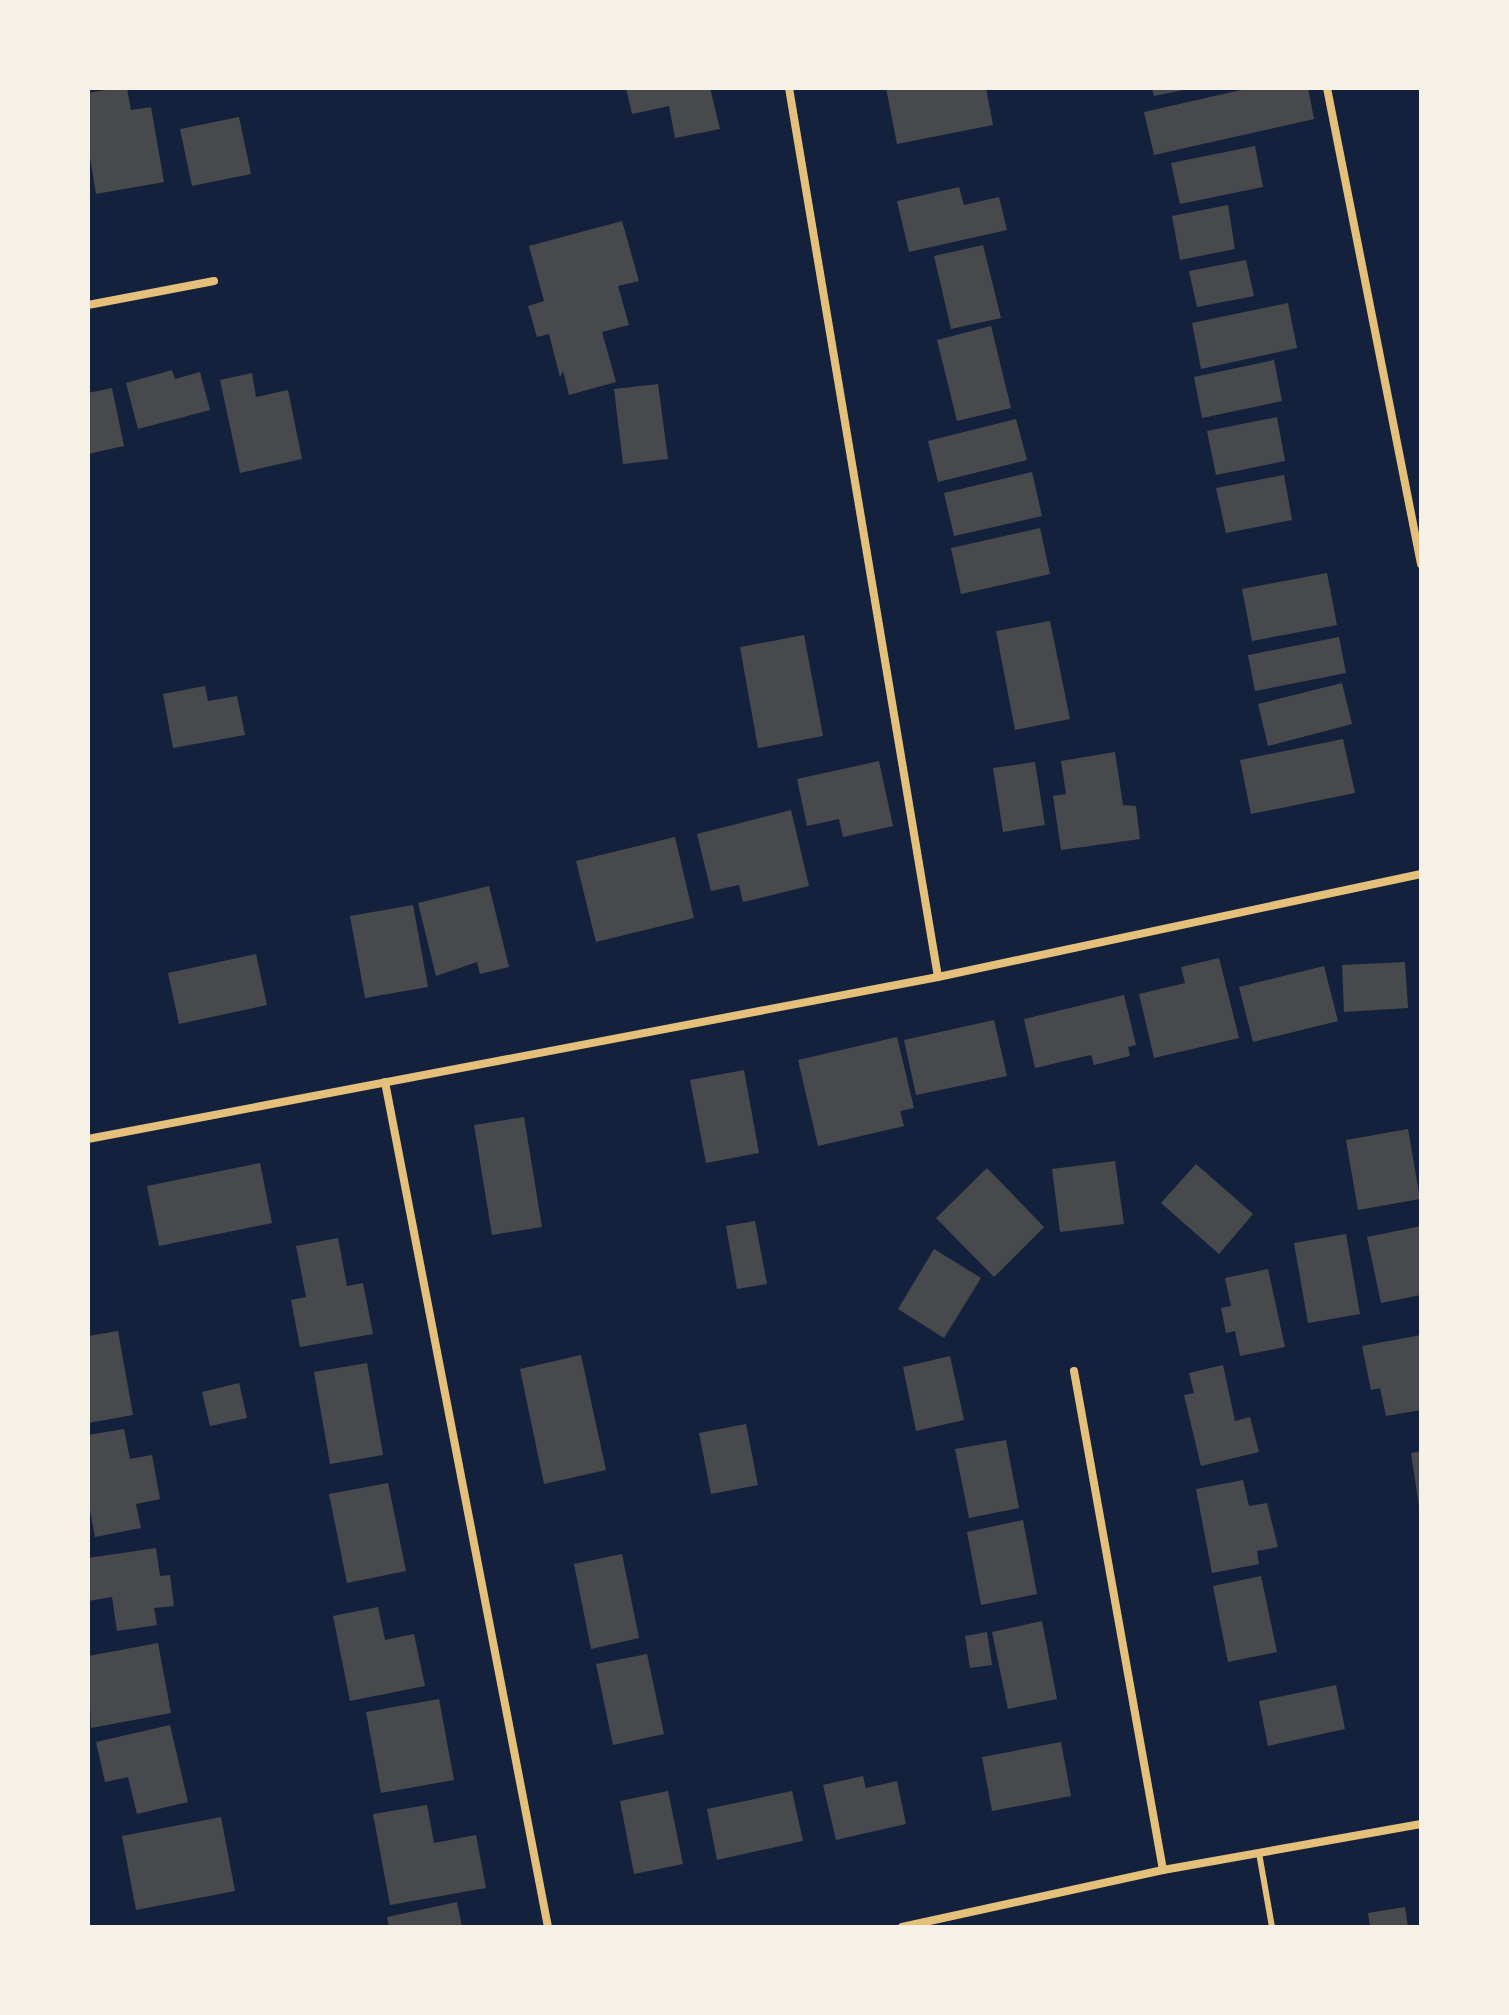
<svg xmlns="http://www.w3.org/2000/svg" width="1509" height="2015" font-family="'Roboto Condensed',sans-serif">
<rect width="100%" height="100%" fill="#14213d"/>
<!-- building -->
<g fill="#48494c">
<path d="M 117,88 L 127,88 L 131,110 L 151,107 L 164,182 L 96,194 L 88,145 L 88,93 Z"/>
<path d="M 626,88 L 710,88 L 720,129 L 675,138 L 669,106 L 632,114 Z"/>
<path d="M 886,88 L 986,88 L 993,125 L 897,144 Z"/>
<path d="M 1152,88 L 1188,88 L 1188,89 L 1154,96 Z"/>
<path d="M 1250,88 L 1308,88 L 1314,119 L 1154,155 L 1144,112 Z"/>
<path d="M 239,117 L 251,174 L 192,186 L 180,129 Z"/>
<path d="M 1255,146 L 1263,187 L 1180,204 L 1171,163 Z"/>
<path d="M 959,187 L 964,205 L 999,197 L 1007,230 L 909,252 L 897,201 Z"/>
<path d="M 1228,205 L 1235,249 L 1180,260 L 1172,216 Z"/>
<path d="M 622,221 L 639,281 L 618,286 L 629,325 L 602,332 L 616,382 L 569,395 L 563,371 L 560,377 L 549,334 L 537,337 L 528,306 L 544,301 L 529,246 Z"/>
<path d="M 983,245 L 1001,318 L 951,329 L 934,256 Z"/>
<path d="M 1246,260 L 1254,296 L 1197,307 L 1189,271 Z"/>
<path d="M 1288,303 L 1297,348 L 1201,369 L 1192,323 Z"/>
<path d="M 991,326 L 1011,408 L 957,421 L 937,340 Z"/>
<path d="M 1274,360 L 1282,401 L 1202,418 L 1194,377 Z"/>
<path d="M 172,370 L 175,379 L 200,372 L 210,410 L 138,429 L 126,383 Z"/>
<path d="M 252,373 L 256,397 L 288,390 L 302,459 L 240,473 L 220,380 Z"/>
<path d="M 658,384 L 668,459 L 623,464 L 614,389 Z"/>
<path d="M 112,388 L 124,446 L 88,454 L 88,393 Z"/>
<path d="M 1277,417 L 1285,461 L 1216,475 L 1207,431 Z"/>
<path d="M 1016,419 L 1027,460 L 938,482 L 928,441 Z"/>
<path d="M 1032,472 L 1042,516 L 954,536 L 944,493 Z"/>
<path d="M 1284,475 L 1292,520 L 1226,533 L 1216,488 Z"/>
<path d="M 1040,528 L 1050,574 L 961,594 L 951,548 Z"/>
<path d="M 1327,573 L 1337,625 L 1252,641 L 1242,589 Z"/>
<path d="M 1050,621 L 1070,719 L 1015,730 L 996,631 Z"/>
<path d="M 804,635 L 823,736 L 758,748 L 740,647 Z"/>
<path d="M 1339,637 L 1346,673 L 1255,691 L 1248,655 Z"/>
<path d="M 1342,683 L 1352,724 L 1268,746 L 1258,704 Z"/>
<path d="M 205,686 L 208,701 L 237,696 L 245,735 L 173,748 L 163,694 Z"/>
<path d="M 1343,739 L 1355,793 L 1251,814 L 1240,760 Z"/>
<path d="M 1115,752 L 1123,805 L 1136,806 L 1140,839 L 1061,850 L 1053,796 L 1066,794 L 1061,761 Z"/>
<path d="M 879,761 L 893,826 L 843,837 L 839,819 L 807,826 L 797,779 Z"/>
<path d="M 1035,762 L 1045,825 L 1003,832 L 993,768 Z"/>
<path d="M 791,810 L 809,886 L 743,902 L 739,885 L 711,891 L 697,834 Z"/>
<path d="M 675,837 L 694,918 L 596,942 L 576,861 Z"/>
<path d="M 489,886 L 509,967 L 480,974 L 477,962 L 436,976 L 418,903 Z"/>
<path d="M 413,905 L 428,987 L 365,998 L 350,916 Z"/>
<path d="M 256,954 L 267,1005 L 179,1024 L 168,973 Z"/>
<path d="M 1219,958 L 1239,1038 L 1154,1058 L 1139,994 L 1185,983 L 1181,967 Z"/>
<path d="M 1405,962 L 1408,1008 L 1344,1012 L 1342,965 Z"/>
<path d="M 1324,966 L 1338,1021 L 1253,1042 L 1239,987 Z"/>
<path d="M 1124,995 L 1136,1045 L 1128,1047 L 1130,1056 L 1094,1065 L 1091,1055 L 1035,1068 L 1024,1019 Z"/>
<path d="M 994,1020 L 1007,1076 L 916,1095 L 904,1040 Z"/>
<path d="M 897,1037 L 914,1108 L 900,1111 L 904,1126 L 818,1146 L 798,1060 Z"/>
<path d="M 744,1070 L 759,1153 L 706,1163 L 690,1080 Z"/>
<path d="M 524,1117 L 542,1227 L 492,1235 L 474,1125 Z"/>
<path d="M 1408,1129 L 1420,1199 L 1358,1210 L 1346,1140 Z"/>
<path d="M 1115,1161 L 1124,1224 L 1060,1232 L 1052,1169 Z"/>
<path d="M 260,1163 L 272,1223 L 159,1246 L 147,1186 Z"/>
<path d="M 1196,1164 L 1253,1214 L 1219,1254 L 1161,1203 Z"/>
<path d="M 987,1168 L 1044,1227 L 994,1277 L 936,1218 Z"/>
<path d="M 755,1221 L 767,1284 L 737,1289 L 726,1226 Z"/>
<path d="M 1421,1226 L 1421,1295 L 1381,1303 L 1367,1237 Z"/>
<path d="M 1346,1234 L 1360,1314 L 1308,1323 L 1294,1243 Z"/>
<path d="M 338,1238 L 347,1286 L 363,1283 L 373,1334 L 300,1347 L 291,1300 L 306,1297 L 296,1246 Z"/>
<path d="M 934,1249 L 981,1278 L 944,1338 L 898,1309 Z"/>
<path d="M 1268,1269 L 1285,1347 L 1240,1356 L 1235,1331 L 1226,1333 L 1221,1308 L 1231,1306 L 1225,1278 Z"/>
<path d="M 118,1331 L 133,1415 L 88,1423 L 88,1336 Z"/>
<path d="M 1421,1335 L 1421,1410 L 1386,1416 L 1380,1388 L 1371,1390 L 1362,1346 Z"/>
<path d="M 581,1355 L 606,1470 L 544,1484 L 520,1369 Z"/>
<path d="M 950,1356 L 964,1420 L 916,1431 L 903,1367 Z"/>
<path d="M 367,1363 L 383,1455 L 330,1464 L 314,1372 Z"/>
<path d="M 1223,1365 L 1235,1421 L 1250,1417 L 1259,1452 L 1201,1466 L 1184,1395 L 1194,1393 L 1189,1373 Z"/>
<path d="M 239,1383 L 247,1418 L 210,1426 L 202,1392 Z"/>
<path d="M 746,1424 L 758,1485 L 711,1494 L 699,1433 Z"/>
<path d="M 124,1429 L 130,1459 L 152,1455 L 160,1499 L 136,1504 L 141,1528 L 95,1537 L 88,1499 L 88,1435 Z"/>
<path d="M 1006,1440 L 1019,1508 L 969,1518 L 955,1449 Z"/>
<path d="M 1421,1451 L 1421,1507 L 1419,1507 L 1411,1453 Z"/>
<path d="M 1243,1480 L 1249,1506 L 1267,1503 L 1278,1547 L 1257,1551 L 1259,1564 L 1212,1573 L 1196,1489 Z"/>
<path d="M 388,1483 L 406,1571 L 347,1583 L 329,1494 Z"/>
<path d="M 1023,1520 L 1037,1594 L 981,1605 L 967,1532 Z"/>
<path d="M 156,1548 L 160,1576 L 170,1575 L 174,1606 L 154,1608 L 157,1625 L 117,1631 L 112,1597 L 88,1601 L 88,1558 Z"/>
<path d="M 622,1554 L 639,1638 L 591,1649 L 574,1564 Z"/>
<path d="M 1261,1576 L 1277,1652 L 1228,1662 L 1213,1586 Z"/>
<path d="M 378,1607 L 385,1640 L 414,1634 L 425,1686 L 350,1701 L 333,1616 Z"/>
<path d="M 1042,1621 L 1057,1699 L 1008,1709 L 992,1632 Z"/>
<path d="M 987,1632 L 992,1665 L 970,1668 L 965,1636 Z"/>
<path d="M 158,1643 L 171,1713 L 91,1728 L 88,1656 Z"/>
<path d="M 647,1654 L 664,1734 L 613,1745 L 596,1664 Z"/>
<path d="M 1336,1685 L 1345,1729 L 1268,1746 L 1259,1701 Z"/>
<path d="M 439,1699 L 454,1780 L 381,1793 L 366,1712 Z"/>
<path d="M 170,1725 L 188,1802 L 137,1814 L 128,1777 L 105,1782 L 96,1742 Z"/>
<path d="M 1061,1742 L 1071,1796 L 992,1811 L 982,1757 Z"/>
<path d="M 863,1776 L 866,1788 L 897,1781 L 906,1824 L 836,1840 L 823,1785 Z"/>
<path d="M 668,1791 L 683,1864 L 634,1874 L 620,1801 Z"/>
<path d="M 792,1791 L 803,1841 L 717,1860 L 707,1809 Z"/>
<path d="M 427,1805 L 434,1843 L 476,1835 L 486,1888 L 390,1905 L 373,1814 Z"/>
<path d="M 221,1817 L 235,1891 L 136,1910 L 122,1836 Z"/>
<path d="M 457,1902 L 462,1927 L 389,1927 L 387,1917 Z"/>
<path d="M 1405,1907 L 1408,1927 L 1370,1927 L 1368,1913 Z"/>
</g>
<g fill="none" stroke-linecap="round" stroke-linejoin="round">
<!-- service -->
<path stroke="#e5c07b" stroke-width="6" d="M 1259,1853 L 1272,1927"/>
<!-- minor -->
<g stroke="#e5c07b" stroke-width="8">
<path d="M 789,88 L 938,977"/>
<path d="M 1327,88 L 1421,564"/>
<path d="M 88,305 L 214,281"/>
<path d="M 385,1082 L 548,1927"/>
<path d="M 88,1139 L 938,977 L 1421,874"/>
<path d="M 1074,1371 L 1163,1870"/>
<path d="M 902,1927 L 1163,1870 L 1421,1824"/>
</g>
</g>
<!-- border -->
<rect width="1509" height="2015" fill="none" stroke="#f6f1e7" stroke-width="180"/>
</svg>
